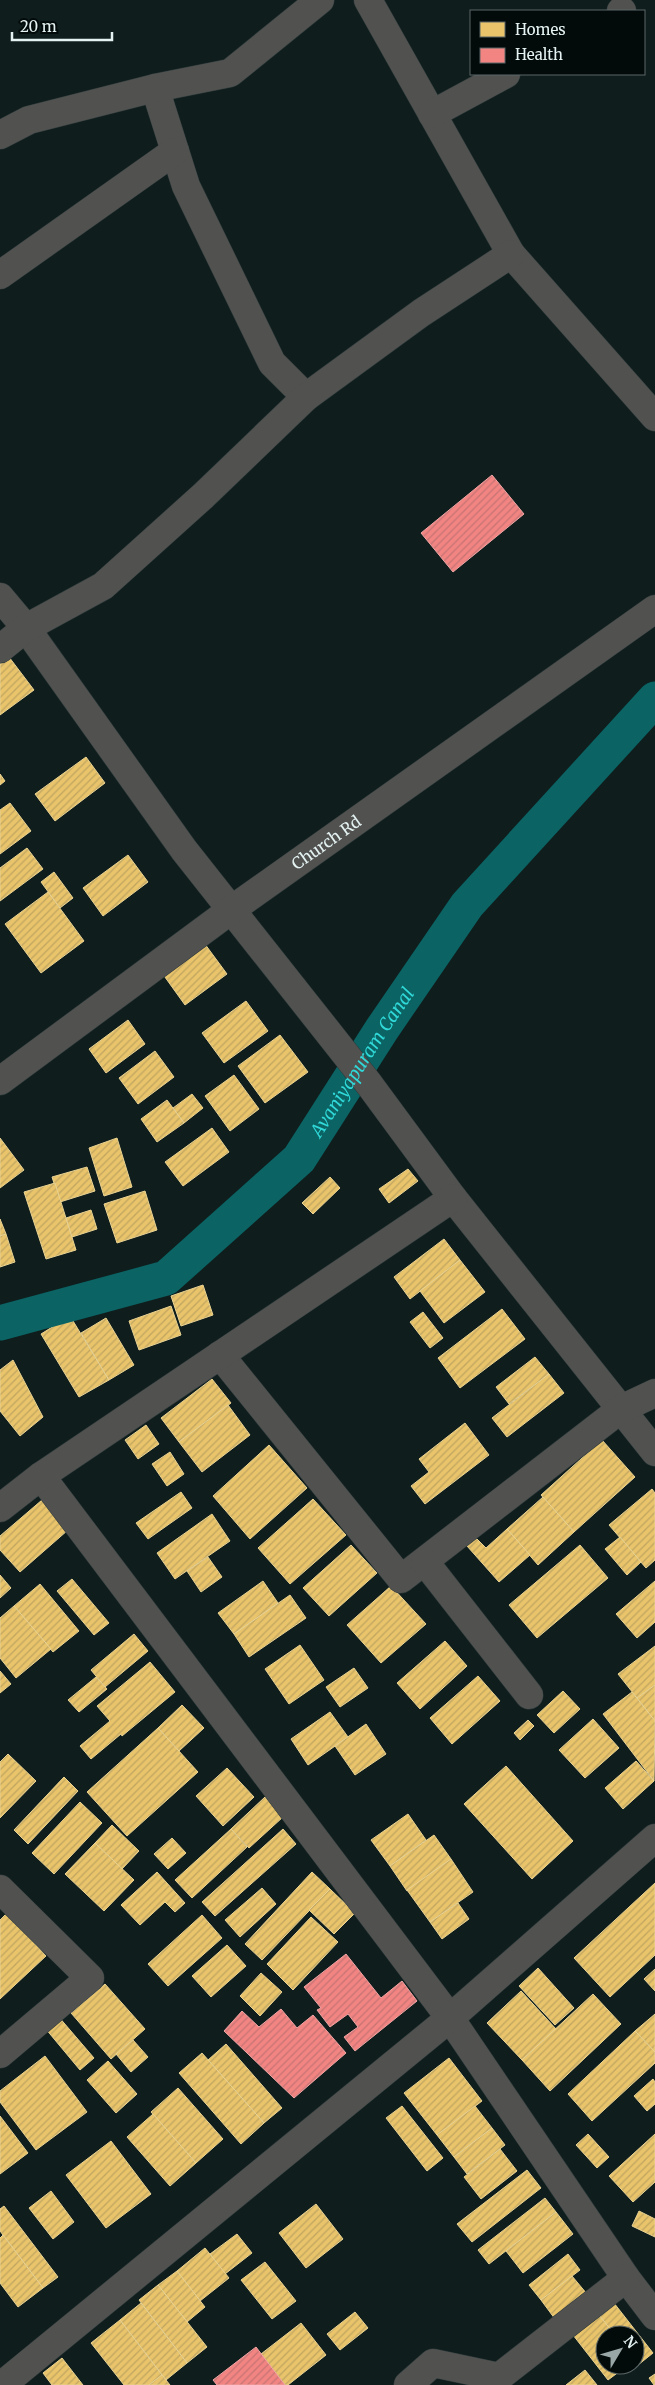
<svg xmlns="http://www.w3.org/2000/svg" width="655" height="2385" font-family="Merriweather,serif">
<defs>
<pattern id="homes-hatch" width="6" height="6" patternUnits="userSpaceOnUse" patternTransform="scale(1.25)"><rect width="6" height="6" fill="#e9c46a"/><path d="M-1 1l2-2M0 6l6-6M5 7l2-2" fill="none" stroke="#c0a562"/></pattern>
<pattern id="health-hatch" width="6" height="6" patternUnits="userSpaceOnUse" patternTransform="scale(1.25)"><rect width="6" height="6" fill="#f28482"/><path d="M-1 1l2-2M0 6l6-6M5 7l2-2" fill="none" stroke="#c67574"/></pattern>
</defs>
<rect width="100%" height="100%" fill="#0f1d1d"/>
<!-- homes -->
<g fill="url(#homes-hatch)" stroke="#e8d293">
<path d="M 9,657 L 34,690 L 0,715 L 0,664 Z"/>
<path d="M 86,757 L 105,783 L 55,821 L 35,794 Z"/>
<path d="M 0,774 L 5,781 L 0,785 Z"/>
<path d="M 10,803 L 31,831 L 0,854 L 0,810 Z"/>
<path d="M 27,848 L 43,869 L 0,901 L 0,868 Z"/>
<path d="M 128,855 L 148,882 L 103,916 L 83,888 Z"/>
<path d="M 54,872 L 73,898 L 60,908 L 41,882 Z"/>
<path d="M 48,892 L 84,941 L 41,973 L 5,924 Z"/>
<path d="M 199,936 L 227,974 L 185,1005 L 157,966 Z"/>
<path d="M 246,1001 L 268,1031 L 224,1063 L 202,1033 Z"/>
<path d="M 128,1020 L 145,1044 L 106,1073 L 89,1049 Z"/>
<path d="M 280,1035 L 308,1072 L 265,1103 L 238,1066 Z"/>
<path d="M 155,1051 L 174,1077 L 138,1104 L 119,1078 Z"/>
<path d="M 234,1075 L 259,1109 L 230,1131 L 205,1096 Z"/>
<path d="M 192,1094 L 203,1108 L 184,1123 L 173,1108 Z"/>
<path d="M 167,1100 L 184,1123 L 157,1142 L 141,1119 Z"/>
<path d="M 212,1128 L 229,1152 L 183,1186 L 165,1162 Z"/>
<path d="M 0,1138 L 24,1170 L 0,1188 Z"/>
<path d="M 117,1138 L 132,1187 L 104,1196 L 89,1148 Z"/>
<path d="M 87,1167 L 95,1191 L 60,1202 L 52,1177 Z"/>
<path d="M 408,1169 L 418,1181 L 389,1203 L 379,1189 Z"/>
<path d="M 330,1177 L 340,1188 L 313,1214 L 302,1203 Z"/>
<path d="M 55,1183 L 76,1250 L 46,1259 L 24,1192 Z"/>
<path d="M 145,1191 L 157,1230 L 117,1243 L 104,1204 Z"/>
<path d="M 91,1210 L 97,1229 L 72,1237 L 66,1218 Z"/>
<path d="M 0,1219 L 6,1234 L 0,1236 Z"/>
<path d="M 6,1234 L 15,1262 L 0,1267 L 0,1236 Z"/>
<path d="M 444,1239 L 460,1260 L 410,1299 L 394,1277 Z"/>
<path d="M 460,1260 L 485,1292 L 444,1323 L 420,1291 Z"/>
<path d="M 203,1285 L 213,1315 L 181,1326 L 171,1296 Z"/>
<path d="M 171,1306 L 181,1335 L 139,1350 L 129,1321 Z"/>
<path d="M 502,1309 L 525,1339 L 460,1388 L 438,1358 Z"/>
<path d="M 423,1312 L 443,1338 L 430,1348 L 410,1322 Z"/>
<path d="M 70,1316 L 109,1380 L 79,1397 L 41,1334 Z"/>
<path d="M 106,1318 L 134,1365 L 109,1380 L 81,1333 Z"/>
<path d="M 535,1357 L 549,1374 L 509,1404 L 496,1387 Z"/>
<path d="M 13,1360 L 43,1417 L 20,1436 L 0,1411 L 0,1370 Z"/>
<path d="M 549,1374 L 564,1393 L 507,1437 L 492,1418 Z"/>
<path d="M 212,1379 L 231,1403 L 179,1442 L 161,1418 Z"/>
<path d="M 228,1405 L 250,1435 L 202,1472 L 179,1442 Z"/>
<path d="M 465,1423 L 489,1455 L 425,1504 L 411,1486 L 429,1472 L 419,1459 Z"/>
<path d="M 146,1425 L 159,1444 L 138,1459 L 125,1440 Z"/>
<path d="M 602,1440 L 635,1477 L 574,1532 L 541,1495 Z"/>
<path d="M 269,1445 L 307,1488 L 250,1539 L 213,1496 Z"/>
<path d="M 170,1452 L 184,1474 L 167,1486 L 152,1464 Z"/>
<path d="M 652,1489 L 655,1493 L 655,1560 L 646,1568 L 609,1525 Z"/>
<path d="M 181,1492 L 192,1508 L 148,1539 L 136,1523 Z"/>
<path d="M 543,1497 L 574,1532 L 538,1565 L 507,1529 Z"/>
<path d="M 313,1499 L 346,1535 L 290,1584 L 258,1548 Z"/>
<path d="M 42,1500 L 68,1530 L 20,1572 L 0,1550 L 0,1536 Z"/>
<path d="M 212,1514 L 230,1541 L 175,1579 L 157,1553 Z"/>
<path d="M 507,1529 L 530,1555 L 499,1582 L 467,1546 L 476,1538 L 486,1548 Z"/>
<path d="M 620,1537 L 641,1562 L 627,1575 L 605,1549 Z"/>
<path d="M 351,1545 L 377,1573 L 329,1616 L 303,1588 Z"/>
<path d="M 580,1545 L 608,1578 L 537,1638 L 509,1605 Z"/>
<path d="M 208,1557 L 222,1577 L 201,1592 L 187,1571 Z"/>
<path d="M 0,1575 L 11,1588 L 0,1598 Z"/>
<path d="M 72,1579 L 109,1623 L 94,1635 L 57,1591 Z"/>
<path d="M 263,1581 L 278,1603 L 234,1634 L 218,1613 Z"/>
<path d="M 655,1581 L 655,1622 L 637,1638 L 616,1614 Z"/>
<path d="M 40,1584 L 79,1631 L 53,1652 L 14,1606 Z"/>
<path d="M 391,1586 L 426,1624 L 381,1663 L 347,1625 Z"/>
<path d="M 290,1595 L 306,1618 L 249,1657 L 234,1634 Z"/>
<path d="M 14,1606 L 51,1649 L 16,1678 L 0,1658 L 0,1618 Z"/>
<path d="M 134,1634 L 148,1651 L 105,1687 L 91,1670 Z"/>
<path d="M 445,1641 L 467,1666 L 420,1709 L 397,1683 Z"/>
<path d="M 300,1645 L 324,1680 L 289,1704 L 265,1669 Z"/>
<path d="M 655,1646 L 655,1685 L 637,1698 L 618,1674 Z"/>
<path d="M 150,1662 L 175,1692 L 122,1736 L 121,1734 L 91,1759 L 80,1746 L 110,1721 L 97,1706 Z"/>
<path d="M 354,1668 L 368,1688 L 340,1707 L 326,1687 Z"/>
<path d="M 0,1671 L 11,1684 L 0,1693 Z"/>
<path d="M 478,1676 L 500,1701 L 452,1744 L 430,1718 Z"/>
<path d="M 96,1677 L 107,1689 L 79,1712 L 68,1700 Z"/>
<path d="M 655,1685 L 655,1721 L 637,1698 Z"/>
<path d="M 563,1691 L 580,1709 L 554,1733 L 537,1715 Z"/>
<path d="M 632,1692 L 655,1721 L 654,1781 L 603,1714 Z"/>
<path d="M 182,1705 L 204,1728 L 179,1751 L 158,1728 Z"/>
<path d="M 330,1712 L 348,1737 L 308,1765 L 291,1739 Z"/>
<path d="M 593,1719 L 619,1748 L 585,1778 L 559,1750 Z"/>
<path d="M 528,1720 L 534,1726 L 520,1740 L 514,1733 Z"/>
<path d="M 366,1724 L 386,1754 L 355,1775 L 335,1746 Z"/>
<path d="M 158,1728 L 198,1772 L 127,1836 L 87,1792 Z"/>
<path d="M 8,1754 L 36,1781 L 0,1818 L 0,1762 Z"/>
<path d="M 636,1761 L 654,1781 L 623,1809 L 605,1788 Z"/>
<path d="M 506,1766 L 573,1841 L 532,1879 L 464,1804 Z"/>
<path d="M 227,1768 L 254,1797 L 223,1826 L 196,1796 Z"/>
<path d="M 64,1777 L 78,1791 L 28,1844 L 14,1830 Z"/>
<path d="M 265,1797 L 283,1817 L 249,1848 L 231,1829 Z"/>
<path d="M 80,1802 L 102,1823 L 54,1874 L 32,1853 Z"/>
<path d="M 408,1814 L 426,1840 L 390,1866 L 371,1840 Z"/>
<path d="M 112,1825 L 139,1851 L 122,1869 L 95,1843 Z"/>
<path d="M 231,1829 L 247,1847 L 192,1898 L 175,1880 Z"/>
<path d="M 283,1829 L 296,1844 L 215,1916 L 202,1902 Z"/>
<path d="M 434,1835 L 451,1859 L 407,1891 L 390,1866 Z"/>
<path d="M 172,1838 L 186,1853 L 168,1869 L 154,1854 Z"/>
<path d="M 95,1843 L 134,1880 L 104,1911 L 65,1874 Z"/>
<path d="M 451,1859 L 473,1892 L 430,1922 L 407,1890 Z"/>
<path d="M 157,1872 L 185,1903 L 175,1912 L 165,1902 L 140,1925 L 121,1905 Z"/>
<path d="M 312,1872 L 330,1889 L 262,1960 L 245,1944 Z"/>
<path d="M 655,1883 L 655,1955 L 610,1997 L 574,1958 Z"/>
<path d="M 262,1888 L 276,1904 L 240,1937 L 225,1920 Z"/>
<path d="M 330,1889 L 355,1913 L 334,1934 L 309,1910 Z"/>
<path d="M 458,1903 L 469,1919 L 442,1939 L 430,1922 Z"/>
<path d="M 7,1913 L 46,1956 L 0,1999 L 0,1920 Z"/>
<path d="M 202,1915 L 222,1938 L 168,1986 L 148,1964 Z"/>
<path d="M 311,1917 L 338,1942 L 293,1990 L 267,1964 Z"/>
<path d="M 227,1945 L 246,1966 L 211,1997 L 192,1976 Z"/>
<path d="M 538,1968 L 574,2008 L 555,2025 L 519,1986 Z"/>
<path d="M 655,1969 L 655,1991 L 644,1979 Z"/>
<path d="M 261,1973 L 282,1992 L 260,2016 L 240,1996 Z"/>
<path d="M 105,1984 L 145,2029 L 111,2059 L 71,2013 Z"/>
<path d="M 521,1991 L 556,2029 L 522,2060 L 487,2023 Z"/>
<path d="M 593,1994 L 621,2024 L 550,2091 L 522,2060 Z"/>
<path d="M 655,2014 L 655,2052 L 635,2031 Z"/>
<path d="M 58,2016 L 94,2058 L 80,2070 L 45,2028 Z"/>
<path d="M 635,2031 L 655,2052 L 655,2063 L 592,2121 L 568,2094 Z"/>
<path d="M 133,2040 L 148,2057 L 131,2072 L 116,2054 Z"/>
<path d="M 226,2044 L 282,2108 L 264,2123 L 208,2060 Z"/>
<path d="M 202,2053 L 264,2123 L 241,2144 L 179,2073 Z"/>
<path d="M 45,2056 L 87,2112 L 36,2150 L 0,2102 L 0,2091 Z"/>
<path d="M 449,2058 L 482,2101 L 437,2135 L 404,2093 Z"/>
<path d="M 108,2061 L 137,2094 L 116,2113 L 87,2080 Z"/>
<path d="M 653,2079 L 655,2082 L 655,2104 L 647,2111 L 634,2096 Z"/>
<path d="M 178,2088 L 223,2139 L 196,2163 L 151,2112 Z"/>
<path d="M 402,2106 L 443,2158 L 427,2171 L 386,2118 Z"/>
<path d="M 475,2106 L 492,2128 L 454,2157 L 437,2135 Z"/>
<path d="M 153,2114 L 196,2163 L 170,2186 L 127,2137 Z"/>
<path d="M 0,2116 L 28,2153 L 0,2174 Z"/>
<path d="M 492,2128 L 505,2145 L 467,2174 L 454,2157 Z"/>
<path d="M 588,2134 L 609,2157 L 597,2168 L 576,2145 Z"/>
<path d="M 655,2134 L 655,2182 L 633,2202 L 609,2176 Z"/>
<path d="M 111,2141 L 151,2194 L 106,2228 L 66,2175 Z"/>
<path d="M 500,2149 L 517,2171 L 481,2199 L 464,2177 Z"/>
<path d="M 527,2170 L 541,2188 L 472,2242 L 457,2224 Z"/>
<path d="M 51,2191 L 74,2222 L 53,2239 L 29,2208 Z"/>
<path d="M 545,2198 L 556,2212 L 489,2264 L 478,2250 Z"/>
<path d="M 316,2204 L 343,2239 L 306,2268 L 279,2233 Z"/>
<path d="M 4,2206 L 58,2277 L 43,2288 L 0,2231 L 0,2209 Z"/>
<path d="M 639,2211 L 655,2219 L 655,2237 L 632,2226 Z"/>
<path d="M 556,2212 L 573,2234 L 523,2273 L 506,2251 Z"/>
<path d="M 237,2234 L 252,2253 L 225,2274 L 210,2254 Z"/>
<path d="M 3,2235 L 43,2288 L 18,2307 L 0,2283 L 0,2238 Z"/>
<path d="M 205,2248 L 229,2278 L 200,2301 L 177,2271 Z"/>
<path d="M 568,2254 L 580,2270 L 541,2300 L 529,2285 Z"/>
<path d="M 265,2262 L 296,2301 L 272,2319 L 241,2280 Z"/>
<path d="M 177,2271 L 205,2307 L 187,2322 L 158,2285 Z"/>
<path d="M 572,2276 L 587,2294 L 555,2319 L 541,2300 Z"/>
<path d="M 158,2285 L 207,2347 L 187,2363 L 139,2300 Z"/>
<path d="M 141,2303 L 187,2363 L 166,2380 L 120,2320 Z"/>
<path d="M 614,2303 L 653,2353 L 638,2365 L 635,2361 L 635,2335 L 615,2335 L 599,2315 Z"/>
<path d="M 355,2312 L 368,2328 L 340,2350 L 327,2334 Z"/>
<path d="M 599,2315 L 615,2335 L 605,2335 L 605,2365 L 628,2365 L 608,2380 L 573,2335 Z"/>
<path d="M 120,2320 L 162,2375 L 149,2385 L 124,2385 L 91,2343 Z"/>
<path d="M 301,2323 L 326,2355 L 288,2385 L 285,2385 L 261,2354 Z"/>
<path d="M 62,2358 L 83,2385 L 52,2385 L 43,2373 Z"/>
<path d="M 585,2370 L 597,2385 L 566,2385 Z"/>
<path d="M 655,2374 L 655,2385 L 654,2385 L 649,2378 Z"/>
<path d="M 162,2375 L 170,2385 L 149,2385 Z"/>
</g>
<!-- health -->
<g fill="url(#health-hatch)" stroke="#eea5a4">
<path d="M 492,475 L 524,514 L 453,572 L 421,533 Z"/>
<path d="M 346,1954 L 381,1998 L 402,1981 L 417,2001 L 355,2051 L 344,2037 L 358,2027 L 348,2014 L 330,2027 L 317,2010 L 321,2008 L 304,1987 Z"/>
<path d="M 281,2009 L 297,2028 L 313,2015 L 346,2053 L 294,2098 L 224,2031 L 242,2011 L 259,2027 Z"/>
<path d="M 256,2347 L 285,2385 L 217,2385 L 213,2380 Z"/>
</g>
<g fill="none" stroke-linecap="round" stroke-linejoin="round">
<!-- canal -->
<path stroke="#0b6363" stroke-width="35" id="s1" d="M 0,1323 L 166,1278 L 299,1159 L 382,1029 L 467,905 L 655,699"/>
<defs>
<g id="minor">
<path d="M 368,0 L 511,254 L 655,417"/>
<path d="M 621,11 L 622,11"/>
<path d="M 155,88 L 186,186 L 272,363 L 306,397"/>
<path d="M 432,114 L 506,74"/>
<path d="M 0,135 L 29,120 L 155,88 L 230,73 L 320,0"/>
<path d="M 0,275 L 175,151"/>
<path d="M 0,597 L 26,628 L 184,850 L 369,1084 L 453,1198 L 655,1452"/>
<path d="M 0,649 L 26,628 L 103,586 L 203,496 L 306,397 L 421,313 L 511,254"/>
<path id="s2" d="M 0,1081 L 231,910 L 655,609"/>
<path d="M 220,1355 L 401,1579 L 621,1409 L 655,1393"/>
<path d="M 41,1476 L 450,2018 L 626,2278 L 655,2316"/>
<path d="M 0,1508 L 41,1476 L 453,1198"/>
<path d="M 425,1562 L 529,1695"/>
<path d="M 0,1889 L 90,1978 L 0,2054"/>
<path d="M 2,2385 L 450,2018 L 655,1838"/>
<path d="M 408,2385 L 433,2363 L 499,2377 L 626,2278"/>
</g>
</defs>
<!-- minor casing -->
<use href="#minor" stroke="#2e3a3a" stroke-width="29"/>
<!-- minor -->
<use href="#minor" stroke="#515150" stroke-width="28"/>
</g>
<g text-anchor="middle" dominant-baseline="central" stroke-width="5" stroke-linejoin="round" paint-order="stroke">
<!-- street labels -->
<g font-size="16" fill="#e4f3f2" stroke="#030a0a">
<text stroke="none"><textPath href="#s2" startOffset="404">Church Rd</textPath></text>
</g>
<!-- water labels -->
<g font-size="18" font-style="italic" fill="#30d8d8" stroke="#030a0a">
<text stroke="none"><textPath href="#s1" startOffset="466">Avaniyapuram Canal</textPath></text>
</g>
</g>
<!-- legend -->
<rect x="470" y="10" width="175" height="65" fill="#030a0a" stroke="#5d6767"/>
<rect x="480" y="22" width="25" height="15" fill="#e9c46a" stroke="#5d6767"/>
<text x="515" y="35" font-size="15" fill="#e4f3f2">Homes</text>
<rect x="480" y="48" width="25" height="15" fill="#f28482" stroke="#5d6767"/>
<text x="515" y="60" font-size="15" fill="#e4f3f2">Health</text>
<!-- north arrow -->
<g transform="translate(620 2350) rotate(52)"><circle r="24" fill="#030a0a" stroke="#5d6767"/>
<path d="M0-4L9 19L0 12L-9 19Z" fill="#99a8a7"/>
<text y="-8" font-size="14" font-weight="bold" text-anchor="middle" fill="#e4f3f2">N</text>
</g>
<!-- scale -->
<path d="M12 32v8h100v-8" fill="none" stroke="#e4f3f2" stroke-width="2.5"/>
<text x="20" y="32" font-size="15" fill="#e4f3f2" stroke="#030a0a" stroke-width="4" paint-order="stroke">20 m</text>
</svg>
